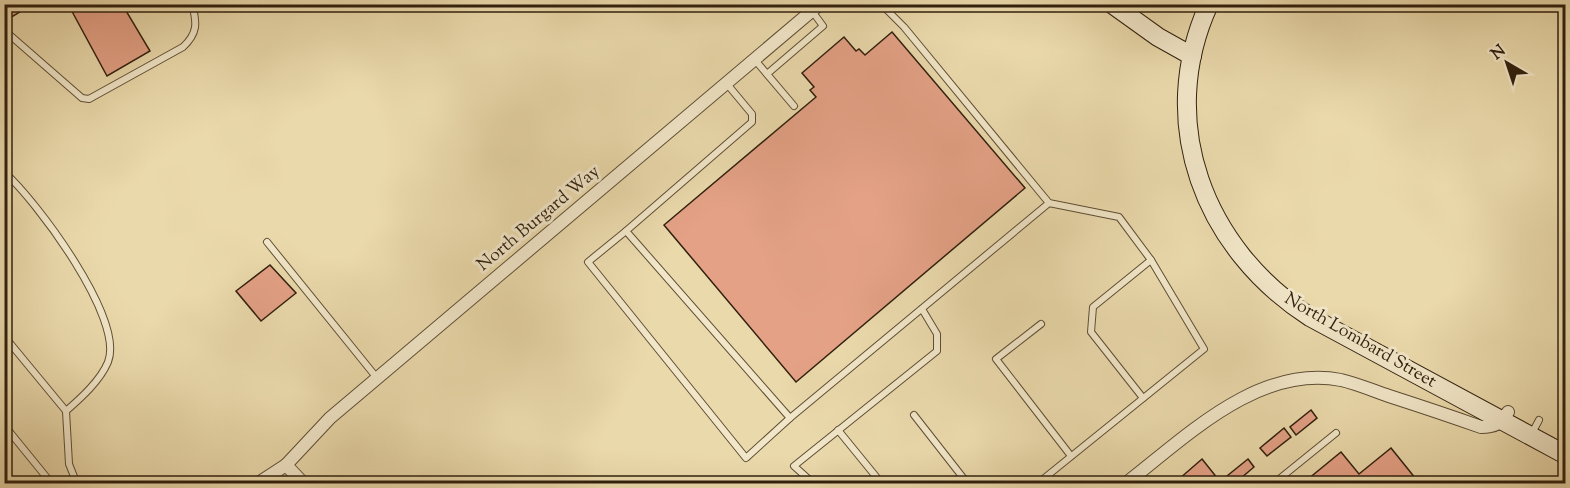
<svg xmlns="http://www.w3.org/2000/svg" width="1570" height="488" font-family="'Sorts Mill Goudy',serif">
<rect width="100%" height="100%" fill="#ead9ab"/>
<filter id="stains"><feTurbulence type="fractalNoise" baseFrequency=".00333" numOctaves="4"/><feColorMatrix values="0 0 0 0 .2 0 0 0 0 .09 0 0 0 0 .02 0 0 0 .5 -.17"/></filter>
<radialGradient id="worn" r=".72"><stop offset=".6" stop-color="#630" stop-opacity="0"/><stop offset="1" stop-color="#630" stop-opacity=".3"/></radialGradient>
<!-- building -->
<g fill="#e4a186" stroke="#30200e" stroke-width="1.5">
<path d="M 4,4 L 33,4 L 10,18 Z"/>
<path d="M 68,4 L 122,4 L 150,51 L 107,76 Z"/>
<path d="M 892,32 L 1025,188 L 796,382 L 664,225 L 816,97 L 810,90 L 814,87 L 802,73 L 844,37 L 856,51 L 859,49 L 865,55 Z"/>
<path d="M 270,265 L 296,293 L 261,321 L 236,291 Z"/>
<path d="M 1311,410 L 1317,418 L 1296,435 L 1290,427 Z"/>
<path d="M 1284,428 L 1291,437 L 1267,456 L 1260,448 Z"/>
<path d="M 1391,448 L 1420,484 L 1302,484 L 1341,452 L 1359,474 Z"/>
<path d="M 1202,459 L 1222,484 L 1183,484 L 1179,479 Z"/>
<path d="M 1248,459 L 1254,467 L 1234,484 L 1226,484 L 1222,480 Z"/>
</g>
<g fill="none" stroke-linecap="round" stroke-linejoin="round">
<defs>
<g id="lane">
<path d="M 881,4 L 904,27 L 1049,203 L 1119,217 L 1151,260 L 1204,349 L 1037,484"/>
<path d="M 4,30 L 82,98 L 89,99 L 183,47 C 198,33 197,23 192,4"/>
<path d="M 755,60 L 794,106"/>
<path d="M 767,74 L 823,26 L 812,11"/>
<path d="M 727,84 L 752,114 L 752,122 L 626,231 L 790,418 L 1049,203"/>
<path d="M 4,172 C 36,200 125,319 108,362 C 100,381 81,398 66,411"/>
<path d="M 626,231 L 588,262 L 746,458 L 790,418"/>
<path d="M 267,242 L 377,378"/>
<path d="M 1041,324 L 996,359 L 1071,456"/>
<path d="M 4,336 L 66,411 L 69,464 L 77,484"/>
<path d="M 1143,398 L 1091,332 L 1093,307 L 1151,260"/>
<path d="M 914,415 L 968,484"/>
<path d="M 4,425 L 52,484"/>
<path d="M 838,430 L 882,484"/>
<path d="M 1531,435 L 1539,420"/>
<path d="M 814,484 L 794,466 L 937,351 L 937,334 L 922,309"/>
<path d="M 1273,484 L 1336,433"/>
</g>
<g id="street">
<path d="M 286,465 L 330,418 L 820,4"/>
<path d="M 257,484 L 286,465 L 304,484"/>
<path d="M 1125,484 C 1186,437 1258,364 1341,380 C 1358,384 1374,391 1389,396 C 1420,406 1450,416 1481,427 C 1494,427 1501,424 1508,412"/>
</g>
<g id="secondary">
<path d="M 1112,4 L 1158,37 L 1192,56"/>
<path d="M 1209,4 C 1155,122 1204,249 1310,317 L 1566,455"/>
</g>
</defs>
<!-- lane casing -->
<use href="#lane" stroke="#5e4e35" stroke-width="8"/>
<!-- street casing -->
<use href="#street" stroke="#5e4e35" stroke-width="14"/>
<!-- secondary casing -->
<use href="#secondary" stroke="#30200e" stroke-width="20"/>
<!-- lane -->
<use href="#lane" stroke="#f1e6c8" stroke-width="6"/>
<!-- street -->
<use href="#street" stroke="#f1e6c8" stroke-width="12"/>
<!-- secondary -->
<use href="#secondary" stroke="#f1e6c8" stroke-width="18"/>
</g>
<g text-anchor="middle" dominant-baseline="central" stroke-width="6" stroke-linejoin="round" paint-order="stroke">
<!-- street labels -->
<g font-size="18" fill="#30200e" stroke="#f1e6c8">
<text transform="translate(539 219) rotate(-40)">North Burgard Way</text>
<text transform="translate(1360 341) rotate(30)">North Lombard Street</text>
</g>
</g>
<!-- margin -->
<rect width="1570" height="488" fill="none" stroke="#ead9ab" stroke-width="24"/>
<rect x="6" y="6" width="1558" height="476" fill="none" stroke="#30200e" stroke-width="3"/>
<rect x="12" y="12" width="1546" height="464" fill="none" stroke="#30200e" stroke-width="1.5"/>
<!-- north arrow -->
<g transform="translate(1507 63) rotate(321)" stroke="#f1e6c8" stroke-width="4.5" paint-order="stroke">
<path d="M0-4.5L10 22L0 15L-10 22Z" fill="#30200e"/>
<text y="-9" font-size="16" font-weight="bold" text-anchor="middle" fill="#30200e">N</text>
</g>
<rect width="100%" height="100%" filter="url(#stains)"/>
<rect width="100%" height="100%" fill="url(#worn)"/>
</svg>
